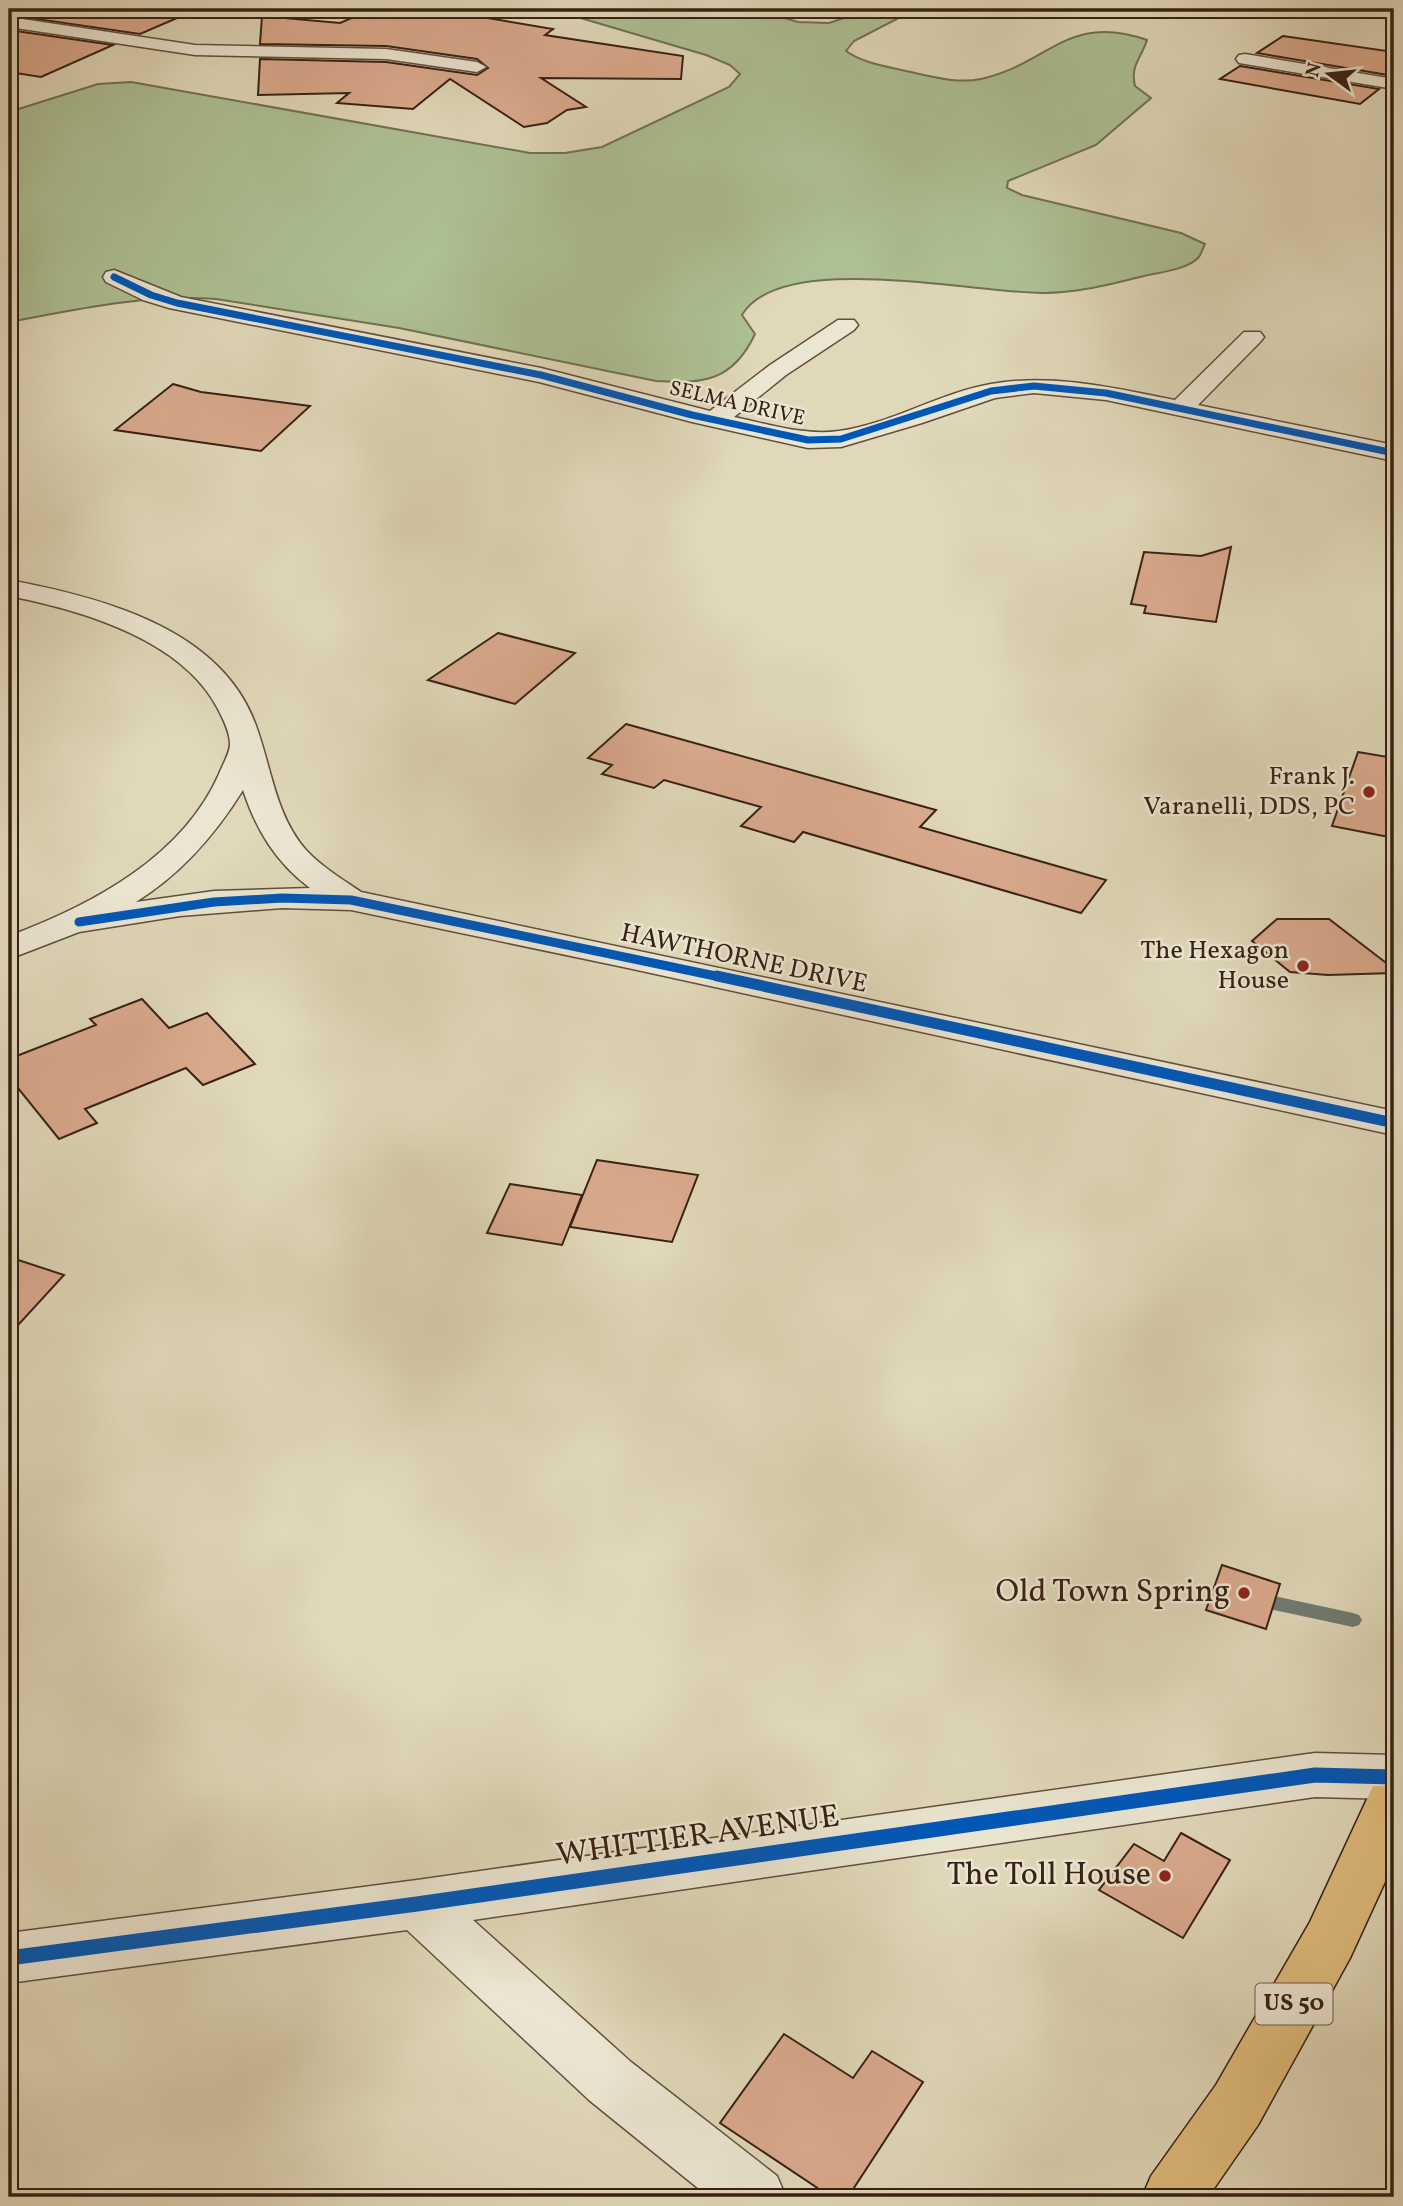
<svg xmlns="http://www.w3.org/2000/svg" width="1403" height="2206" font-family="Vollkorn,serif">
<rect width="100%" height="100%" fill="#e0d8b9"/>
<filter id="stains"><feTurbulence type="fractalNoise" baseFrequency=".00286" numOctaves="4"/><feColorMatrix values="0 0 0 0 .2 0 0 0 0 .09 0 0 0 0 .02 0 0 0 .5 -.17"/></filter>
<radialGradient id="worn" r=".72"><stop offset=".6" stop-color="#630" stop-opacity="0"/><stop offset="1" stop-color="#630" stop-opacity=".3"/></radialGradient>
<!-- green -->
<path fill="#adc093" stroke="#727054" stroke-width="2" d="M 550,9 L 754,9 L 798,22 L 829,23 L 871,9 L 916,9 L 854,41 L 846,51 C 863,63 885,66 906,71 C 930,76 956,84 981,79 C 1049,64 1068,12 1147,40 C 1141,59 1130,65 1135,86 L 1151,98 L 1096,145 L 1008,181 L 1007,188 L 1022,195 L 1181,233 L 1205,244 C 1203,248 1201,255 1198,258 C 1187,269 1163,272 1148,275 C 1114,283 1080,293 1044,293 C 978,294 781,249 742,315 L 755,334 C 733,381 704,384 656,381 L 399,328 L 216,299 C 146,294 78,309 9,322 L 9,112 L 98,84 L 131,82 L 530,153 L 565,153 L 602,147 L 729,87 L 740,74 L 730,65 L 706,55 Z"/>
<g fill="none" stroke-linecap="round" stroke-linejoin="round">
<!-- stream -->
<path fill="#6f7c73" fill-rule="evenodd" d="M 1274,1596 L 1353,1613 L 1359,1615 L 1362,1620 L 1359,1625 L 1353,1627 L 1274,1610 L 1268,1608 L 1265,1603 L 1268,1598 Z"/>
</g>
<!-- building -->
<g fill="#daaa8d" stroke="#382015" stroke-width="2">
<path d="M 9,9 L 198,9 L 140,34 L 9,15 Z"/>
<path d="M 373,9 L 433,9 L 553,29 L 545,35 L 683,56 L 681,79 L 541,78 L 586,107 L 567,110 L 547,123 L 524,127 L 450,79 L 413,109 L 337,103 L 349,93 L 258,95 L 260,59 L 386,62 L 477,75 L 488,68 L 477,59 L 386,46 L 260,44 L 262,16 L 340,23 Z"/>
<path d="M 9,30 L 113,45 L 41,77 L 9,72 Z"/>
<path d="M 1283,36 L 1394,52 L 1394,76 L 1257,53 Z"/>
<path d="M 1240,66 L 1379,89 L 1360,104 L 1220,79 Z"/>
<path d="M 173,384 L 201,392 L 310,406 L 261,451 L 115,430 Z"/>
<path d="M 1231,547 L 1216,622 L 1144,613 L 1146,606 L 1131,604 L 1144,552 L 1201,556 Z"/>
<path d="M 498,633 L 575,653 L 515,704 L 428,680 Z"/>
<path d="M 626,724 L 936,810 L 920,827 L 1106,880 L 1081,913 L 803,832 L 794,842 L 741,826 L 761,807 L 664,780 L 654,788 L 602,774 L 612,765 L 588,758 Z"/>
<path d="M 1358,752 L 1394,758 L 1394,838 L 1332,826 Z"/>
<path d="M 1277,919 L 1329,919 L 1394,969 L 1394,973 L 1328,975 L 1290,972 L 1252,941 Z"/>
<path d="M 142,999 L 169,1028 L 207,1013 L 255,1064 L 203,1085 L 186,1068 L 85,1109 L 97,1123 L 59,1139 L 9,1077 L 9,1059 L 96,1025 L 90,1019 Z"/>
<path d="M 597,1160 L 698,1175 L 672,1242 L 570,1227 Z"/>
<path d="M 510,1184 L 582,1195 L 562,1245 L 487,1233 Z"/>
<path d="M 9,1257 L 64,1275 L 9,1335 Z"/>
<path d="M 1222,1565 L 1280,1584 L 1266,1629 L 1206,1610 Z"/>
<path d="M 1181,1833 L 1230,1860 L 1183,1938 L 1099,1890 L 1134,1844 L 1164,1861 Z"/>
<path d="M 784,2034 L 853,2078 L 872,2051 L 923,2082 L 848,2197 L 831,2197 L 720,2123 Z"/>
</g>
<g fill="none" stroke-linecap="round" stroke-linejoin="round">
<defs>
<g id="minor">
<path d="M 9,17 L 195,45 L 386,49 L 477,62 L 486,67 L 477,72 L 386,59 L 195,55 L 9,27 Z"/>
<path d="M 1245,54 L 1394,79 L 1394,89 L 1239,63 L 1236,59 L 1239,55 Z"/>
<path d="M 114,270 L 181,297 L 541,368 L 710,411 L 770,365 L 838,320 L 854,320 L 858,325 L 854,330 L 786,375 L 734,417 C 768,424 804,436 839,431 C 891,424 939,393 991,384 C 1052,373 1115,388 1175,400 L 1244,332 L 1260,332 L 1264,337 L 1260,342 L 1198,405 L 1394,445 L 1394,461 L 1106,400 L 1034,393 L 995,398 L 922,423 L 841,447 L 808,448 L 692,422 L 539,382 L 169,308 L 143,300 L 106,282 L 103,277 L 106,272 Z"/>
<path d="M 9,580 C 99,597 219,627 255,723 C 271,765 275,815 306,850 C 322,867 342,879 361,892 L 1394,1111 L 1394,1135 L 628,968 L 351,910 L 282,908 L 180,916 L 79,932 L 9,959 L 9,936 C 90,906 182,858 219,774 C 222,766 230,753 230,744 C 230,732 223,719 218,709 C 182,639 81,610 9,596 ZM 243,790 C 256,829 275,862 310,888 L 214,891 L 136,902 C 181,874 215,835 243,790 Z"/>
<path d="M 1315,1753 L 1394,1755 L 1394,1799 L 1315,1797 L 473,1920 L 631,2062 L 777,2176 L 786,2197 L 709,2197 L 589,2100 L 407,1930 L 9,1983 L 9,1933 L 417,1880 Z"/>
</g>
<path id="major" d="M 1394,1776 L 1394,1862 L 1350,1958 L 1258,2125 L 1208,2197 L 1142,2197 L 1151,2176 L 1216,2085 L 1310,1922 L 1375,1782 Z"/>
</defs>
<!-- minor casing -->
<use href="#minor" stroke="#624e3e" stroke-width="3"/>
<!-- major casing -->
<use href="#major" stroke="#382015" stroke-width="3"/>
<!-- minor -->
<use href="#minor" fill="#ebe6d2" fill-rule="evenodd"/>
<!-- major -->
<use href="#major" fill="#e0bc7c" fill-rule="evenodd"/>
<defs>
<path id="cycleway-far3" d="M 114,277 L 151,295 L 177,303 L 541,375 L 692,415 L 808,440 L 841,439 L 991,391 L 1034,386 L 1106,393 L 1394,453"/>
<path id="cycleway-far2" d="M 79,922 L 214,902 L 282,898 L 351,900 L 725,978"/>
<path id="cycleway-far1" d="M 717,976 L 1394,1123"/>
<path id="cycleway" d="M 9,1958 L 417,1904 L 1315,1775 L 1394,1777"/>
</defs>
<!-- cycleway-far3 casing -->
<use href="#cycleway-far3" stroke="#ebe6d2" stroke-width="10"/>
<!-- cycleway-far2 casing -->
<use href="#cycleway-far2" stroke="#ebe6d2" stroke-width="12"/>
<!-- cycleway-far1 casing -->
<use href="#cycleway-far1" stroke="#ebe6d2" stroke-width="16"/>
<!-- cycleway casing -->
<use href="#cycleway" stroke="#ebe6d2" stroke-width="19"/>
<!-- cycleway-far3 -->
<use href="#cycleway-far3" stroke="#0057b8" stroke-width="7"/>
<!-- cycleway-far2 -->
<use href="#cycleway-far2" stroke="#0057b8" stroke-width="9"/>
<!-- cycleway-far1 -->
<use href="#cycleway-far1" stroke="#0057b8" stroke-width="11"/>
<!-- cycleway -->
<use href="#cycleway" stroke="#0057b8" stroke-width="15"/>
</g>
<!-- markers -->
<g fill="#8f2418" stroke="#ebe6d2" stroke-width="2.5">
<circle cx="1369" cy="792" r="7"/>
<circle cx="1303" cy="966" r="7"/>
<circle cx="1244" cy="1593" r="7"/>
<circle cx="1165" cy="1876" r="7"/>
</g>
<g text-anchor="middle" dominant-baseline="central" stroke-width="5" stroke-linejoin="round" paint-order="stroke">
<!-- far-street labels -->
<g font-size="21" fill="#382015" stroke="#ebe6d2">
<text transform="translate(737 404) rotate(13)">SELMA DRIVE</text>
</g>
<!-- shield labels -->
<rect fill="#ebe6d2" stroke="#6e5b4e" stroke-width="2" x="1255.5" y="1983.5" width="77" height="41" rx="5"/>
<g font-size="24" font-weight="bold" fill="#382015">
<text x="1294" y="2004">US 50</text>
</g>
<!-- poi labels -->
<g font-size="26" fill="#382015" stroke="#ebe6d2" text-anchor="end">
<text x="1355" y="777">Frank J.<tspan x="1355" dy="30">Varanelli, DDS, PC</tspan></text>
<text x="1289" y="951">The Hexagon<tspan x="1289" dy="30">House</tspan></text>
</g>
<!-- street labels -->
<g font-size="26" fill="#382015" stroke="#ebe6d2">
<text transform="translate(744 959) rotate(12)">HAWTHORNE DRIVE</text>
</g>
<!-- near-poi labels -->
<g font-size="32" fill="#382015" stroke="#ebe6d2" text-anchor="end">
<text x="1230" y="1593">Old Town Spring</text>
<text x="1151" y="1876">The Toll House</text>
</g>
<!-- near-street labels -->
<g font-size="32" fill="#382015" stroke="#ebe6d2">
<text transform="translate(698 1837) rotate(-8)">WHITTIER AVENUE</text>
</g>
</g>
<!-- margin -->
<rect width="1403" height="2206" fill="none" stroke="#e0d8b9" stroke-width="35"/>
<rect x="10" y="10" width="1382" height="2185" fill="none" stroke="#382015" stroke-width="3.5"/>
<rect x="18" y="18" width="1368" height="2171" fill="none" stroke="#382015" stroke-width="2"/>
<!-- north arrow -->
<g transform="translate(1329 74) rotate(285)" stroke="#ebe6d2" stroke-width="5" paint-order="stroke">
<path d="M0-5L12 26L0 18L-12 26Z" fill="#382015"/>
<text y="-10" font-size="19" font-weight="bold" text-anchor="middle" fill="#382015">N</text>
</g>
<rect width="100%" height="100%" filter="url(#stains)"/>
<rect width="100%" height="100%" fill="url(#worn)"/>
</svg>
